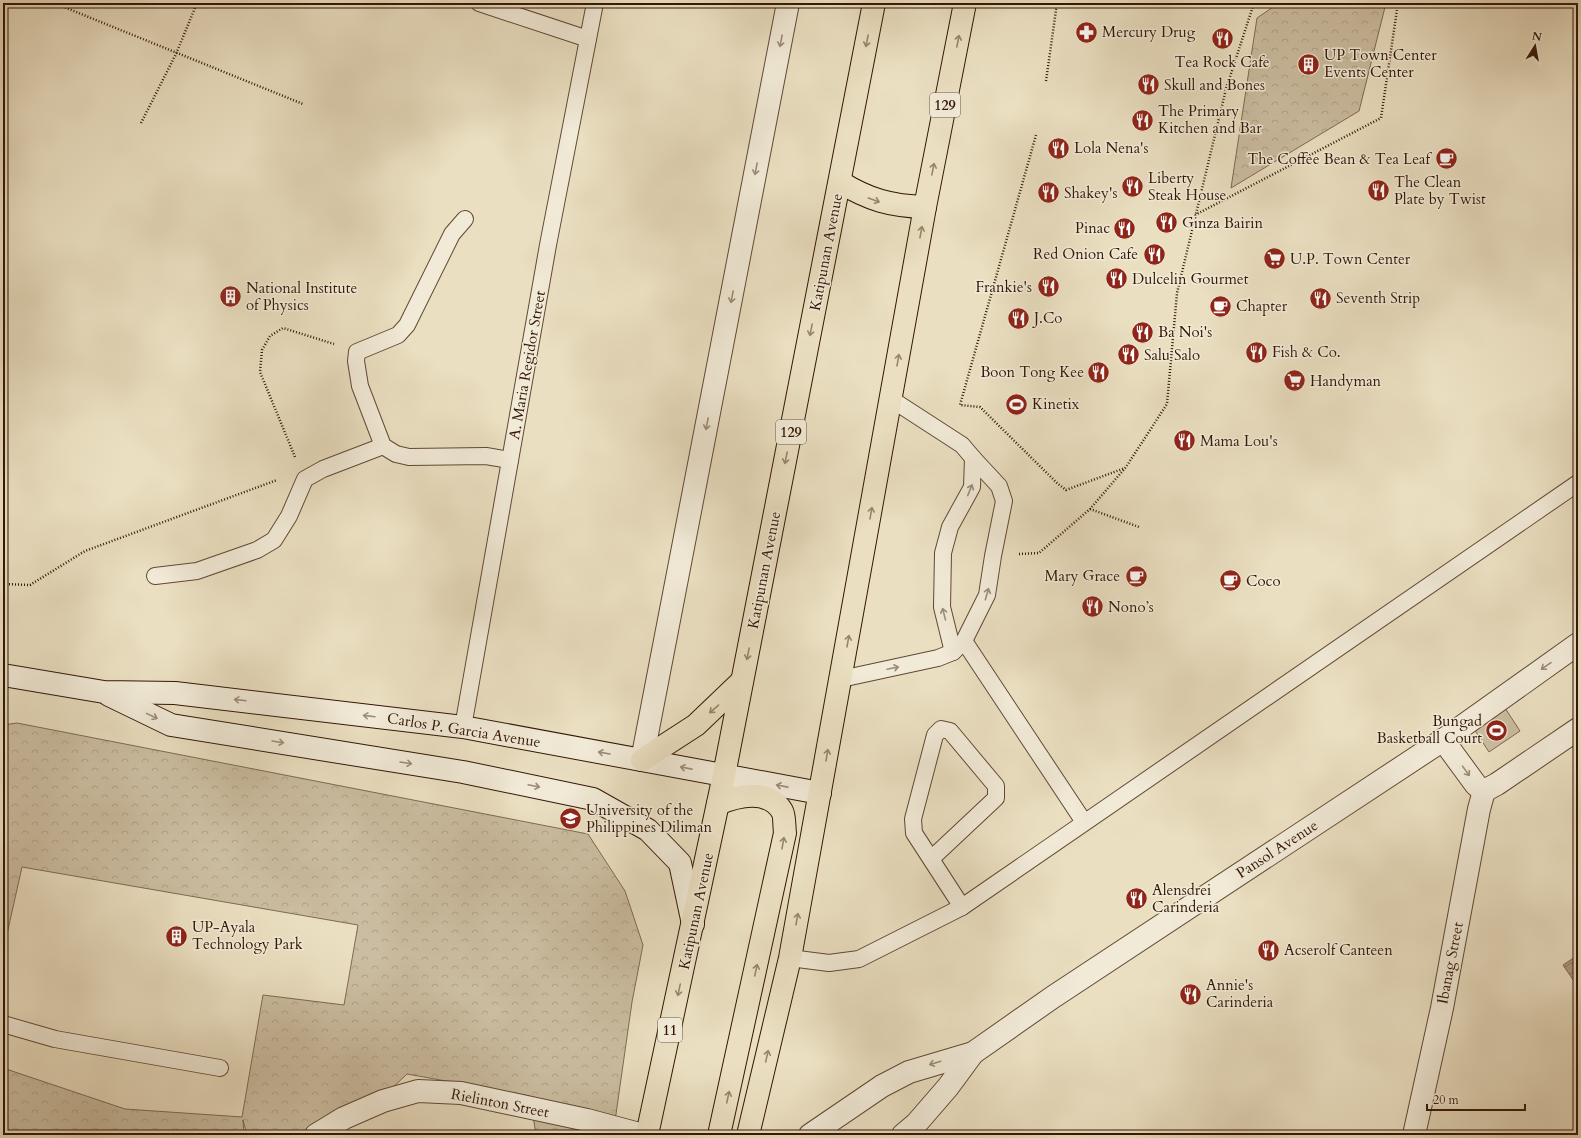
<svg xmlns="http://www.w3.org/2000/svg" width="1581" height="1138" font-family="Cardo,serif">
<defs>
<pattern id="forest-crowns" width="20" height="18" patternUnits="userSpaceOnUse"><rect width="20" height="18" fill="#cbbda1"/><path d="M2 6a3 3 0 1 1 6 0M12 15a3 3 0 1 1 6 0" fill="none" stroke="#afa289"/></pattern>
<pattern id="water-waves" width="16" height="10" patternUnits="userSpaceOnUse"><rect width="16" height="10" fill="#ac9b81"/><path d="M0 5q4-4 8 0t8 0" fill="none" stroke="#8d7d68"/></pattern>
</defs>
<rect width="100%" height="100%" fill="#eadfc1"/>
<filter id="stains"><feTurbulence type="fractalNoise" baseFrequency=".005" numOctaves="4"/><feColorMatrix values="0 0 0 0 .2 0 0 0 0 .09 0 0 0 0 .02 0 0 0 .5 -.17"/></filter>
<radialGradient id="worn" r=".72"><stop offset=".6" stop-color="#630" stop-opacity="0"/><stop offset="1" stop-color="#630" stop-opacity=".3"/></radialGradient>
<!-- grass -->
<path fill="#cbbda1" stroke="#7f6a53" d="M 1505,708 L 1520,731 L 1489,752 L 1474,729 Z"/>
<!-- forest -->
<g fill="url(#forest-crowns)" stroke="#7f6a53">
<path d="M 1279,3 L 1386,3 L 1359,111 L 1231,188 L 1257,18 Z"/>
<path d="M 17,723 L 588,834 L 625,891 L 643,945 L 632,1002 L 613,1135 L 536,1135 L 530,1096 L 407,1074 L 356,1122 L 326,1135 L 247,1135 L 243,1120 L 244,1135 L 3,1135 L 3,1068 L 125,1109 L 242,1117 L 263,995 L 344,1005 L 358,925 L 22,867 L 3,952 L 3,725 Z"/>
</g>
<!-- water -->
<path fill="url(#water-waves)" stroke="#7c664f" d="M 1578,955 L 1578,987 L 1563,965 Z"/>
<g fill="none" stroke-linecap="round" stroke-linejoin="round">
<defs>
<g id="service">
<path d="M 479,3 L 588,39"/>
<path d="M 465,219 L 452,234 L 407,325 L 398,335 L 357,352 L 356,361 L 360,386 L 383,446 L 396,454 L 409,457 L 486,456 L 510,460"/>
<path d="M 891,399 L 962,445 L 973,458 L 972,487 L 950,527 L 943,553 L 942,607 L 953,652"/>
<path d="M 155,576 L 197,571 L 257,550 L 274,540 L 289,516 L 305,479 L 323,469 L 383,446"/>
<path d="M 964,641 L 1084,822"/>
<path d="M 841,679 L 938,658 L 953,652 L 964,641 L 987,595 L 993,556 L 1004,501 L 999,486 L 973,458"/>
<path d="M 463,727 L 548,245 L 595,3"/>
<path d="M 931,859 L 996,798 L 996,786 L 950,731 L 941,729 L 935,735 L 913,819 L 914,833 L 962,907"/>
<path d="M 790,958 L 829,963 L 859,959 L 962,907 L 1578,483"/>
<path d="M 3,1024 L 55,1039 L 220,1068"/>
</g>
<g id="minor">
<path d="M 1443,740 L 1476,785 L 1484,791 L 1497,784 L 1578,729"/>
<path d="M 316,1135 L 344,1118 L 383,1101 L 418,1091 L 461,1093 L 587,1120 L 643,1135"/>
<path d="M 810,1135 L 882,1086 L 909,1072 L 973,1053"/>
<path d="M 903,1135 L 916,1124 L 948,1087 L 973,1053 L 1053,997 L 1443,740 L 1578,644"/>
<path d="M 1414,1135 L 1442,1008 L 1479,809 L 1484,791"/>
</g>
<path id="tertiary" d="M 642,760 L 788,3"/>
<g id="secondary">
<path d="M 3,675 L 104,692 L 175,693 L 463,727 L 820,793"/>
<path d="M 109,695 L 171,725 L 463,772 L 593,799 L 648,830 L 680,863 L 693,924"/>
</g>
<g id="primary">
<path d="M 840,182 C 869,200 891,206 925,207"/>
<path d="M 642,760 L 696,725 L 742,681"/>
<path d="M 718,804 C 737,796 768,788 782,811 C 785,816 784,827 785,833 L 719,1135"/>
<path d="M 647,1135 L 724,775 L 874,3"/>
<path d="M 748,1135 L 790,958 L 925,207 L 965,3"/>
</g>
</defs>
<!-- service casing -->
<use href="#service" stroke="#614834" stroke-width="18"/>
<!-- minor casing -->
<use href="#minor" stroke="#614834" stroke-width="24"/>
<!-- tertiary casing -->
<use href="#tertiary" stroke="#614834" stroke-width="24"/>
<!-- secondary casing -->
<use href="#secondary" stroke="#331605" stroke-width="24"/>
<!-- primary casing -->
<use href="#primary" stroke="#331605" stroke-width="24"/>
<!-- path -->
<g stroke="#331605" stroke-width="2.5" stroke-dasharray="1 2" stroke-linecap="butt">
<path d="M 54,3 L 303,104"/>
<path d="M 1046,81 L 1057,3"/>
<path d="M 141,123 L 176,54 L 197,3"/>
<path d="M 1036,135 L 960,405 L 980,407 L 1057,483 L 1066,490 L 1125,468"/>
<path d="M 1195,215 L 1381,118 L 1398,3"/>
<path d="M 295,457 L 260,372 L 262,350 L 270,336 L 283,328 L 334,344"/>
<path d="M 1090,509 L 1139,527"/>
<path d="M 1019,554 L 1039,553 L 1090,509 L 1126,467 L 1167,404 L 1177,293 L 1226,89 L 1254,3"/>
<path d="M 3,584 L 30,585 L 85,551 L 277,480"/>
</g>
<!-- service -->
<use href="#service" stroke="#f1ead7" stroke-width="16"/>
<!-- minor -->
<use href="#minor" stroke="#f1ead7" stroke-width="22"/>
<!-- tertiary -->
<use href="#tertiary" stroke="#f1ead7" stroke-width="22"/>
<!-- secondary -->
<use href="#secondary" stroke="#f1ead7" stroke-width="22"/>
<!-- primary -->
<use href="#primary" stroke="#eadfc1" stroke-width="22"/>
</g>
<!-- one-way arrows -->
<defs><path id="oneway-shaft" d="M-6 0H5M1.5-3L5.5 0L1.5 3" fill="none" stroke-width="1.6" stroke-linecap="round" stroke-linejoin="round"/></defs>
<g stroke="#9c8b78">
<use href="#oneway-shaft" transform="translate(781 41) rotate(101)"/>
<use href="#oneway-shaft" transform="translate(756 169) rotate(101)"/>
<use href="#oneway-shaft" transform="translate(732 297) rotate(101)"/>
<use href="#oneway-shaft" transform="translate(707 424) rotate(101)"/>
<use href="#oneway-shaft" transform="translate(970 490) rotate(-68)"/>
<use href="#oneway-shaft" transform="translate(987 594) rotate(-74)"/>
<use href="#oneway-shaft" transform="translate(944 614) rotate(-104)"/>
<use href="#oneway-shaft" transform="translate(1546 666) rotate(145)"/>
<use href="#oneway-shaft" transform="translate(893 668) rotate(-12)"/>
<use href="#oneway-shaft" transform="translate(240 700) rotate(-173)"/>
<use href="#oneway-shaft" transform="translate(152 716) rotate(26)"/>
<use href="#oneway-shaft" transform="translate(369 716) rotate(-173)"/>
<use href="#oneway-shaft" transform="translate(278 742) rotate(9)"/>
<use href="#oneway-shaft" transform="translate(604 753) rotate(-170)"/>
<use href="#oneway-shaft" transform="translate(406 763) rotate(9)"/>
<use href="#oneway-shaft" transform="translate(686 768) rotate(-169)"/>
<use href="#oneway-shaft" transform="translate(1466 771) rotate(54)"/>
<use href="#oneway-shaft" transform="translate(534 786) rotate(12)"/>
<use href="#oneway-shaft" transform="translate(782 786) rotate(-169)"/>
<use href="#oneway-shaft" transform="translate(935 1063) rotate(163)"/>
</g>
<g stroke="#98856c">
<use href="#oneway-shaft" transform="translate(867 41) rotate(101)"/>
<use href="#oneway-shaft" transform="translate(958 41) rotate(-79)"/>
<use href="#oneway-shaft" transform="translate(933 169) rotate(-79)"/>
<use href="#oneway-shaft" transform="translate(874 200) rotate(20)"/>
<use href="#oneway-shaft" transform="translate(921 232) rotate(-80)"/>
<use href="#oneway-shaft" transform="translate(811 330) rotate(101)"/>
<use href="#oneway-shaft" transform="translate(898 360) rotate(-80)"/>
<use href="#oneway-shaft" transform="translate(786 458) rotate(101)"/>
<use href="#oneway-shaft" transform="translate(871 513) rotate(-80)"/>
<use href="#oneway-shaft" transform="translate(848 641) rotate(-80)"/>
<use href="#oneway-shaft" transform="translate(748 654) rotate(101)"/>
<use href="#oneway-shaft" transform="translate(714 709) rotate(139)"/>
<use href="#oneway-shaft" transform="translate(827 755) rotate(-80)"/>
<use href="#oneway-shaft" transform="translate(783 843) rotate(-80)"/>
<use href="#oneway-shaft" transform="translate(797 919) rotate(-80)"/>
<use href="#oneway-shaft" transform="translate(756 970) rotate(-78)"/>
<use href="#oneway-shaft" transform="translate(679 990) rotate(102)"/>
<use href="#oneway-shaft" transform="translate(767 1056) rotate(-77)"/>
<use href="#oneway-shaft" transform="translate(728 1097) rotate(-78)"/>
</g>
<!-- icons -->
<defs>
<symbol id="pharmacy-disc" viewBox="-11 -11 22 22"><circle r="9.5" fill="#8f2418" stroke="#f1ead7"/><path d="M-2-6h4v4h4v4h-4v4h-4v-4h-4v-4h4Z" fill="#fff"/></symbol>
<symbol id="restaurant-disc" viewBox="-11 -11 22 22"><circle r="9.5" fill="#8f2418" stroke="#f1ead7"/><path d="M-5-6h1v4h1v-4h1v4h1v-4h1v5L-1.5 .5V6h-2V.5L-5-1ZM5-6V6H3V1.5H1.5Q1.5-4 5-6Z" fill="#fff"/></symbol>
<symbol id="building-disc" viewBox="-11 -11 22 22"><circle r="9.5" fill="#8f2418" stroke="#f1ead7"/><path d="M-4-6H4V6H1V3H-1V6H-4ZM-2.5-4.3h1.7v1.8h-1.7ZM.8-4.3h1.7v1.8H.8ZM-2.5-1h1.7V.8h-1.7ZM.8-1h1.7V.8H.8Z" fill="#fff"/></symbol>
<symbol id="cafe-disc" viewBox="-11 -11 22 22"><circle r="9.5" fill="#8f2418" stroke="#f1ead7"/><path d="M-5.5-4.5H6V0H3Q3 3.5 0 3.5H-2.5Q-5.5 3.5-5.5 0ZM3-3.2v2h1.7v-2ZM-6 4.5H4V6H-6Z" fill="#fff"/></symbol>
<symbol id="supermarket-disc" viewBox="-11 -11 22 22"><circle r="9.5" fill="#8f2418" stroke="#f1ead7"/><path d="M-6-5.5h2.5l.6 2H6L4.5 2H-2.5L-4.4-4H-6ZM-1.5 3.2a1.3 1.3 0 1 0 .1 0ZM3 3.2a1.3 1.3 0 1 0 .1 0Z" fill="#fff"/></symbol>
<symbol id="stadium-disc" viewBox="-11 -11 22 22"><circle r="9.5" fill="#8f2418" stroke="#f1ead7"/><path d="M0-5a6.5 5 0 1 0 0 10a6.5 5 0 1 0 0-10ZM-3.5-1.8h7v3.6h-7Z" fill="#fff"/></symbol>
<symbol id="university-disc" viewBox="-11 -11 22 22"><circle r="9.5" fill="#8f2418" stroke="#f1ead7"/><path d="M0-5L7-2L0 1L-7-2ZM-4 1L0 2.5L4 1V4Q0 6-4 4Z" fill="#fff"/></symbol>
</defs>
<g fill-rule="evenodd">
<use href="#pharmacy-disc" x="1074" y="20" width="25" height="25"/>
<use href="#restaurant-disc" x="1210" y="26" width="25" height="25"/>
<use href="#building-disc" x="1296" y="52" width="25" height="25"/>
<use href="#restaurant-disc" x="1136" y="72" width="25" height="25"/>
<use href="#restaurant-disc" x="1130" y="108" width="25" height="25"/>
<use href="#restaurant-disc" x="1046" y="136" width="25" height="25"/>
<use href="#cafe-disc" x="1434" y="146" width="25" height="25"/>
<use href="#restaurant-disc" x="1120" y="174" width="25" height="25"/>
<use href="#restaurant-disc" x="1366" y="178" width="25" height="25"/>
<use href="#restaurant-disc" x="1036" y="180" width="25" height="25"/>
<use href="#restaurant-disc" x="1154" y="210" width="25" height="25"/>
<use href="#restaurant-disc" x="1112" y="216" width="25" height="25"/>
<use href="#restaurant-disc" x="1142" y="242" width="25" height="25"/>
<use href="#supermarket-disc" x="1262" y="246" width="25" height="25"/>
<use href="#restaurant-disc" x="1104" y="266" width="25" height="25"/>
<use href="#restaurant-disc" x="1036" y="274" width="25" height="25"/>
<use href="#building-disc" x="218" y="284" width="25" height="25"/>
<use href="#restaurant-disc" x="1308" y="286" width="25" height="25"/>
<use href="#cafe-disc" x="1208" y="294" width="25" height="25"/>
<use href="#restaurant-disc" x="1006" y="306" width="25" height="25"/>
<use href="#restaurant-disc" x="1130" y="320" width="25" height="25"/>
<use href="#restaurant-disc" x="1244" y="340" width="25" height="25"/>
<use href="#restaurant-disc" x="1116" y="342" width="25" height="25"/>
<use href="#restaurant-disc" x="1086" y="360" width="25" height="25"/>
<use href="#supermarket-disc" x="1282" y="368" width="25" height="25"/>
<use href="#stadium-disc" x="1004" y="392" width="25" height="25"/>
<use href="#restaurant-disc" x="1172" y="428" width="25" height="25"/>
<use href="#cafe-disc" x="1124" y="564" width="25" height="25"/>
<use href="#cafe-disc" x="1218" y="568" width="25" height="25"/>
<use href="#restaurant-disc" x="1080" y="594" width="25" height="25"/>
<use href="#stadium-disc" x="1484" y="718" width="25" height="25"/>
<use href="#university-disc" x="558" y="806" width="25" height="25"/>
<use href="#restaurant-disc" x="1124" y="886" width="25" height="25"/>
<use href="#building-disc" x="164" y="924" width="25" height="25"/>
<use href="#restaurant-disc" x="1256" y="938" width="25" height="25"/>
<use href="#restaurant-disc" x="1178" y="982" width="25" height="25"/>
</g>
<g text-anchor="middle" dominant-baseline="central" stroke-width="3" stroke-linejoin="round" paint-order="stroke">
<!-- shield labels -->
<g fill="#f1ead7" stroke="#6c5644" stroke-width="1">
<rect x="930" y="93" width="30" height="24" rx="3"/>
<rect x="776" y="420" width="30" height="24" rx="3"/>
<rect x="658" y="1018" width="24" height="24" rx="3"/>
</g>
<g font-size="14" font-weight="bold" fill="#331605">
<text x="945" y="105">129</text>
<text x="791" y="432">129</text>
<text x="670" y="1030">11</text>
</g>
<!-- poi labels -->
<g font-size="15" fill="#331605" stroke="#f1ead7" text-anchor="start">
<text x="1102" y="32">Mercury Drug</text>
<text x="1324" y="55">UP Town Center<tspan x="1324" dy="17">Events Center</tspan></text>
<text x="1222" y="62" text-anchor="middle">Tea Rock Cafe</text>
<text x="1164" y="85">Skull and Bones</text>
<text x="1158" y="111">The Primary<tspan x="1158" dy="17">Kitchen and Bar</tspan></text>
<text x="1074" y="148">Lola Nena's</text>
<text x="1430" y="159" text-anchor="end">The Coffee Bean &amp; Tea Leaf</text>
<text x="1148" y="178">Liberty<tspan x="1148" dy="17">Steak House</tspan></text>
<text x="1394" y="182">The Clean<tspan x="1394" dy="17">Plate by Twist</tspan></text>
<text x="1064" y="193">Shakey's</text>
<text x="1182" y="223">Ginza Bairin</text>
<text x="1110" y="228" text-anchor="end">Pinac</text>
<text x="1138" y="254" text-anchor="end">Red Onion Cafe</text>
<text x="1290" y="259">U.P. Town Center</text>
<text x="1132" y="279">Dulcelin Gourmet</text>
<text x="1032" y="287" text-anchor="end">Frankie's</text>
<text x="246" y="288">National Institute<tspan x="246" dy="17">of Physics</tspan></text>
<text x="1336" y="298">Seventh Strip</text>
<text x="1236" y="306">Chapter</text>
<text x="1034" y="318">J.Co</text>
<text x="1158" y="332">Ba Noi's</text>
<text x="1272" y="352">Fish &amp; Co.</text>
<text x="1144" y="355">Salu Salo</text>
<text x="1084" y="372" text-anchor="end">Boon Tong Kee</text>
<text x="1310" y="381">Handyman</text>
<text x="1032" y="404">Kinetix</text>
<text x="1200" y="441">Mama Lou's</text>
<text x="1120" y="576" text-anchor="end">Mary Grace</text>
<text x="1246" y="581">Coco</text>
<text x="1108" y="607">Nono’s</text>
<text x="1482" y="721" text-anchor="end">Bungad<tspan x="1482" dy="17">Basketball Court</tspan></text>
<text x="586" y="810">University of the<tspan x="586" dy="17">Philippines Diliman</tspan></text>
<text x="1152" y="890">Alensdrei<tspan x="1152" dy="17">Carinderia</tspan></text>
<text x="192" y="927">UP-Ayala<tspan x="192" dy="17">Technology Park</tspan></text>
<text x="1284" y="950">Acserolf Canteen</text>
<text x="1206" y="985">Annie's<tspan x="1206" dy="17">Carinderia</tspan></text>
</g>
<!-- street labels -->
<g font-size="15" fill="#331605" stroke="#f1ead7">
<text transform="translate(826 252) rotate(-79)">Katipunan Avenue</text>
<text transform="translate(527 365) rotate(-80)">A. Maria Regidor Street</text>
<text transform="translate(764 570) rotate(-79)">Katipunan Avenue</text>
<text transform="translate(464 730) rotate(9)">Carlos P. Garcia Avenue</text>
<text transform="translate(1277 849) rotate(-33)">Pansol Avenue</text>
<text transform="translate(696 911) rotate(-78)">Katipunan Avenue</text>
<text transform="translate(1450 963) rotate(-79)">Ibanag Street</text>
<text transform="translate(500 1103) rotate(11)">Rielinton Street</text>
</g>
</g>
<!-- margin -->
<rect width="1581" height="1138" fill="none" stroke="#eadfc1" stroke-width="16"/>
<rect x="4" y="4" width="1573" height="1130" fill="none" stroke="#331605" stroke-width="2"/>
<rect x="8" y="8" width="1565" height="1122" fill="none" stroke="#331605"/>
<!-- north arrow -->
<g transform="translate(1535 46) rotate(11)" stroke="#f1ead7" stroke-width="3" paint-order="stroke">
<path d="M0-3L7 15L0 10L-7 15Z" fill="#331605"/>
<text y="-6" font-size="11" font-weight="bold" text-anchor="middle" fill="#331605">N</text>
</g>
<!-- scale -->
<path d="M1427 1104v6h98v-6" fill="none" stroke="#331605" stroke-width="2"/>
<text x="1433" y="1104" font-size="12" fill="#331605" stroke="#f1ead7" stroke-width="3" paint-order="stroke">20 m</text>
<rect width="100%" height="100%" filter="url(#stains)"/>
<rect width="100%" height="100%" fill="url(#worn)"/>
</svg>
